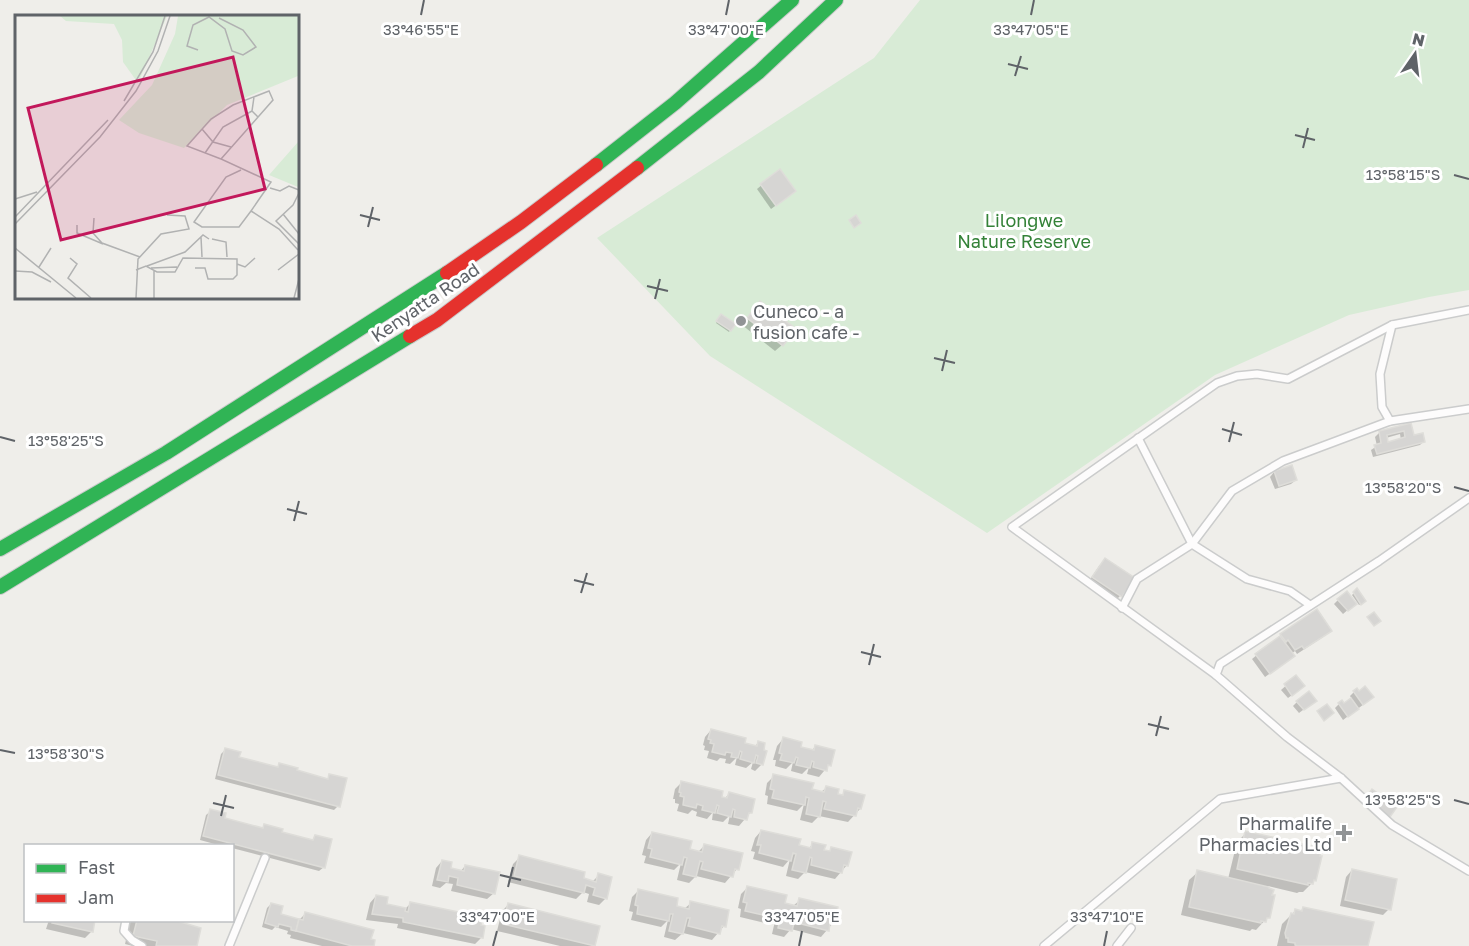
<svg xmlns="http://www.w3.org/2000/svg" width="1469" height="946" font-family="'Golos Text',sans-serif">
<rect width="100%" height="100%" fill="#efeeea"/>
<!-- green -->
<path fill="#d8ebd6" d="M 920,0 L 1469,0 L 1469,290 L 1429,297 L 1349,315 L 1215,375 L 987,533 L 710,356 L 597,238 L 874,58 Z"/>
<!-- shadow -->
<g fill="#0003" fill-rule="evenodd">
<path d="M 779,171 L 790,195 L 771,209 L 757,189 Z"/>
<path d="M 754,309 L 782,345 L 775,351 L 742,325 Z"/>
<path d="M 720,317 L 730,330 L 729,332 L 716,323 Z"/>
<path d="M 1410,425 L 1413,437 L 1424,441 L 1420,445 L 1373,457 L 1371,450 L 1377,446 L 1375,437 L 1379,433 ZM 1400,434 L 1401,440 L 1387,444 L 1386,438 Z"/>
<path d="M 1291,467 L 1296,480 L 1291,484 L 1275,489 L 1270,477 L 1274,472 Z"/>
<path d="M 1105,560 L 1120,596 L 1114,602 L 1087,584 L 1099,566 Z"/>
<path d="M 1357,590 L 1363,603 L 1359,605 L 1352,595 Z"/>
<path d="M 1338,600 L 1355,603 L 1357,602 L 1343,614 L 1334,604 Z"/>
<path d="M 1330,631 L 1323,637 L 1297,654 L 1295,651 L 1291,654 L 1289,660 L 1265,677 L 1252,659 L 1281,635 Z"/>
<path d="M 1296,677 L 1299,690 L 1288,698 L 1281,690 Z"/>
<path d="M 1354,692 L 1368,701 L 1343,720 L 1335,708 L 1339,704 L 1344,705 L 1352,699 L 1350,696 Z"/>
<path d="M 1297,702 L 1311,704 L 1299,713 L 1293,706 Z"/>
<path d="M 711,730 L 743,744 L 754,747 L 759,742 L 762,764 L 755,771 L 751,769 L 753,762 L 746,768 L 735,765 L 737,757 L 730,764 L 725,763 L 726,759 L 720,758 L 717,761 L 707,758 L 709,751 L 704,750 L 705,746 L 703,745 L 705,737 Z"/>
<path d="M 783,739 L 799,748 L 811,751 L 815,747 L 829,765 L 819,777 L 807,774 L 809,767 L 802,774 L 791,771 L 793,762 L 786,769 L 775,766 L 776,760 L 773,760 L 777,746 Z"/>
<path d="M 225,750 L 238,758 L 277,768 L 279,765 L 295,771 L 326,780 L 330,776 L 338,806 L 334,810 L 215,779 L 221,754 Z"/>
<path d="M 774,776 L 810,790 L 821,792 L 826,788 L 836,795 L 841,796 L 845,792 L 860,809 L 848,822 L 819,816 L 812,823 L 800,820 L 804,804 L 797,811 L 767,804 L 768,796 L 765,795 L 767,783 Z"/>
<path d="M 682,782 L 724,799 L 729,794 L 750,813 L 739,826 L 728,824 L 730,815 L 723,822 L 712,820 L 713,812 L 707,819 L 696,816 L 697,812 L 692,810 L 688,814 L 677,811 L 679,804 L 675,803 L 675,799 L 673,799 L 675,789 Z"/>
<path d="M 211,811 L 223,819 L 311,841 L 315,837 L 324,867 L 319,871 L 232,848 L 232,846 L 222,846 L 200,840 L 206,815 Z"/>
<path d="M 761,831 L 797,846 L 808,849 L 813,844 L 823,851 L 828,852 L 832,848 L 847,865 L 835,879 L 805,872 L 798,879 L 786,876 L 790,859 L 783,867 L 753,859 L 755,852 L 751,851 L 755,838 Z"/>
<path d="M 652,833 L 688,850 L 698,852 L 704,846 L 737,869 L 725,883 L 696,876 L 689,883 L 677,880 L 681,863 L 674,870 L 644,863 L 646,856 L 642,855 L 646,840 Z"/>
<path d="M 1246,833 L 1315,880 L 1303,892 L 1299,892 L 1297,893 L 1268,886 L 1268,917 L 1256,930 L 1252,929 L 1250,931 L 1181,915 L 1189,880 L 1198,872 L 1228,879 L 1237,842 Z"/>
<path d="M 520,857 L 592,882 L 599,875 L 606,898 L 599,905 L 587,902 L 589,894 L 583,892 L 576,899 L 508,882 L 513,864 Z"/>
<path d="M 442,861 L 449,869 L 460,872 L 465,866 L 494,893 L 487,899 L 451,891 L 453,884 L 446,883 L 440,888 L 432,886 L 436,868 Z"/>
<path d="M 1352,870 L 1389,909 L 1383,915 L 1340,906 L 1346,877 Z"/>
<path d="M 748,887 L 784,904 L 793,906 L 800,900 L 833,923 L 821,937 L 791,929 L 784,937 L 772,934 L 776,917 L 769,924 L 740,917 L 741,909 L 738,908 L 741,894 Z"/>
<path d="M 639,890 L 675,907 L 684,909 L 691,903 L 724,926 L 712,940 L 683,933 L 675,940 L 664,937 L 668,920 L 661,927 L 631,920 L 633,912 L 629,911 L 632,897 Z"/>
<path d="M 376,896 L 385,905 L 405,909 L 411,903 L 480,926 L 481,938 L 475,944 L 397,928 L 398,924 L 366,920 L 370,903 Z"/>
<path d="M 271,904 L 279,915 L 299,920 L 306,913 L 369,941 L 372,946 L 322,946 L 290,938 L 291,935 L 287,934 L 288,931 L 275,927 L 272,930 L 262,927 L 267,908 Z"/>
<path d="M 508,905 L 598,927 L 594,946 L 560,946 L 497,931 L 502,911 Z"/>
<path d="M 1303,908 L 1367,946 L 1277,946 L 1282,924 L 1295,911 L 1300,912 Z"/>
<path d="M 49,920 L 94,920 L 91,932 L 85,938 L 46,929 Z"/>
<path d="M 133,920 L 173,920 L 196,946 L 133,946 L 125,944 L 130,923 Z"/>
</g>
<!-- building -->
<g fill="#d6d5d3" stroke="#deddd9" stroke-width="1.5" fill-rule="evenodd">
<path d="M 780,169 L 796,191 L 776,206 L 760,184 Z"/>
<path d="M 856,215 L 861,223 L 854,228 L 849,220 Z"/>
<path d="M 760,301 L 796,329 L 783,346 L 747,318 Z"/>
<path d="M 721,314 L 736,324 L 731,331 L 716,321 Z"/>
<path d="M 1411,423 L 1414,435 L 1423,433 L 1425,442 L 1377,454 L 1374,445 L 1381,443 L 1379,431 ZM 1404,431 L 1405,437 L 1388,442 L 1387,435 Z"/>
<path d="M 1292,465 L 1297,480 L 1279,486 L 1274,471 Z"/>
<path d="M 1105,558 L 1135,578 L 1122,597 L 1092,577 Z"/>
<path d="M 1357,588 L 1366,601 L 1361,605 L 1353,592 Z"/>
<path d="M 1347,591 L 1357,604 L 1348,611 L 1337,599 Z"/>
<path d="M 1317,609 L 1332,631 L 1304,649 L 1302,646 L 1295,650 L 1288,640 L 1286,642 L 1280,634 Z"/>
<path d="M 1374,612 L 1381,621 L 1374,626 L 1367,617 Z"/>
<path d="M 1280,636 L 1295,656 L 1270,674 L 1255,654 Z"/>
<path d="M 1296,675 L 1305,686 L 1292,696 L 1284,684 Z"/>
<path d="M 1365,686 L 1374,697 L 1363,705 L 1353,691 L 1357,688 L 1359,691 Z"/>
<path d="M 1309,691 L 1317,701 L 1304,710 L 1296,701 Z"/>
<path d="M 1351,698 L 1359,709 L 1348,717 L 1338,703 L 1342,700 L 1344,703 Z"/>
<path d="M 1327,704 L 1334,713 L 1324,721 L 1317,711 Z"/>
<path d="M 711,729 L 746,738 L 745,743 L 757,746 L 758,741 L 765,743 L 764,750 L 767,751 L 763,765 L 756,763 L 758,756 L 756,755 L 754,763 L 740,759 L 742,752 L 740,751 L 738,758 L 731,757 L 732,753 L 726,752 L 725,755 L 712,752 L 714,744 L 710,743 L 711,740 L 708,739 Z"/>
<path d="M 783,737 L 802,742 L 801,747 L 814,750 L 815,745 L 835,750 L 831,766 L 828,765 L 827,771 L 813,767 L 814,762 L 812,761 L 810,768 L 796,765 L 798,758 L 796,757 L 794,763 L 780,760 L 782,754 L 779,753 Z"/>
<path d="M 225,748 L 241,752 L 239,757 L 278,767 L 279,763 L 298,768 L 297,770 L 328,779 L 329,774 L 347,778 L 340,807 L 218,775 Z"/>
<path d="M 773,774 L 814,783 L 812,789 L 824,792 L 826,786 L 839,789 L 838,794 L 843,795 L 844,790 L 865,795 L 861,809 L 858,808 L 856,816 L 824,809 L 826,802 L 823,801 L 820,817 L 806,814 L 809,798 L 806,797 L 805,805 L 772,798 L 774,790 L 770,789 Z"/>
<path d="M 681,781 L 723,791 L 722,797 L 727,798 L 729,792 L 755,799 L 752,813 L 749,813 L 747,820 L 734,817 L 735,810 L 733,809 L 731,817 L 717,813 L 719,806 L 717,805 L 715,813 L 702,810 L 703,806 L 697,804 L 696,808 L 683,805 L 684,797 L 680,796 L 681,793 L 679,792 Z"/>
<path d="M 1372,789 L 1397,807 L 1390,817 L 1365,799 Z"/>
<path d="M 210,809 L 226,813 L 225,818 L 263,828 L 264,824 L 283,829 L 282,832 L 313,840 L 315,835 L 332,839 L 325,868 L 203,836 Z"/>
<path d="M 761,830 L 801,839 L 799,845 L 811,848 L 812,842 L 826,845 L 824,850 L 830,851 L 831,847 L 852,852 L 848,866 L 844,865 L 842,873 L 811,865 L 812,858 L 810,857 L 806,873 L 792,870 L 796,854 L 793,853 L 791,861 L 759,853 L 761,845 L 757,845 Z"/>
<path d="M 1245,831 L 1316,847 L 1316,850 L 1321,851 L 1320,856 L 1322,856 L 1316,881 L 1314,880 L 1313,884 L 1308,883 L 1308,885 L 1237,869 Z"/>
<path d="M 652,832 L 692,841 L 690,849 L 702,852 L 704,844 L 743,853 L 739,870 L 735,869 L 733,877 L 701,869 L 703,862 L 700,861 L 696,877 L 683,874 L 687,858 L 684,857 L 682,865 L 650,857 L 652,849 L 648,848 Z"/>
<path d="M 519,855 L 585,872 L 584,878 L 596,882 L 598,873 L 612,877 L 607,899 L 593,895 L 595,888 L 586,885 L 584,893 L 514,876 Z"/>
<path d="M 442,860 L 452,862 L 451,868 L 464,871 L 465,865 L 500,872 L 495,894 L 457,885 L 458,878 L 449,876 L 448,882 L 437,880 Z"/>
<path d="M 1352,869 L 1397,879 L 1391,910 L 1345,900 Z"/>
<path d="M 1197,870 L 1269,887 L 1269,888 L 1274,890 L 1272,895 L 1275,895 L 1270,918 L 1267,918 L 1266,922 L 1261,921 L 1261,923 L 1189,907 Z"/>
<path d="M 747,886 L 787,895 L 785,903 L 797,906 L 799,898 L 838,907 L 834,924 L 830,923 L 829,931 L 797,923 L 799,915 L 796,915 L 792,931 L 778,928 L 782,911 L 779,911 L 777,918 L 745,911 L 747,903 L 743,902 Z"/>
<path d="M 638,889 L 678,898 L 677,906 L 689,909 L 690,901 L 729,910 L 726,927 L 722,926 L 720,934 L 688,926 L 690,918 L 687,918 L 683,934 L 669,931 L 673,914 L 670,914 L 669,921 L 637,914 L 638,906 L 635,905 Z"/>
<path d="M 376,895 L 388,897 L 387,904 L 406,908 L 405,911 L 408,912 L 410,902 L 483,917 L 481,925 L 485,926 L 483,938 L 403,922 L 403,918 L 372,914 Z"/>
<path d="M 271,903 L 283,906 L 281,914 L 299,919 L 296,931 L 291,930 L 291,927 L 279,924 L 278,927 L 265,923 Z"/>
<path d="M 508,903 L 600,926 L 595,946 L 503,924 Z"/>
<path d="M 1303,907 L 1374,922 L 1368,946 L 1297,946 L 1295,945 L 1295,943 L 1288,942 L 1288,938 L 1286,938 L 1285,933 L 1291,913 L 1294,914 L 1295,909 L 1302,911 Z"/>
<path d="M 305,912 L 374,930 L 371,939 L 375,940 L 374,946 L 352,946 L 296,931 L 299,919 L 303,920 Z"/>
<path d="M 53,920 L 95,920 L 93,932 L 52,923 Z"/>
<path d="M 137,920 L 174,920 L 201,928 L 197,946 L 156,946 L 157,941 L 133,936 Z"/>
</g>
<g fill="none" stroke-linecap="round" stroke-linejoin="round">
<defs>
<g id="lane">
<path d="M 1390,421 L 1382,407 L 1380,374 L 1392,325"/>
<path d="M 1138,438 L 1192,544 L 1247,579 L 1290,591 L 1310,605"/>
<path d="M 1469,498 L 1379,561 L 1220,664 L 1216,675 L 1287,737 L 1341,778 L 1392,825 L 1469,871"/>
<path d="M 1122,608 L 1137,579 L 1192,544 L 1232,491 L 1283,461 L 1390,421 L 1469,409"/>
<path d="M 1216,675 L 1012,527 L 1217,383 L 1237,376 L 1257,374 L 1288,379 L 1392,325 L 1469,310"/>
<path d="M 126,920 L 124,931 L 132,940 L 142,946"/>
<path d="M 229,946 L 265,858"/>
<path d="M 1044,946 L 1220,799 L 1341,778"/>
<path d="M 1117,946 L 1131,928"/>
</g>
<g id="fast">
<path d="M 596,165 L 675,103 L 792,0"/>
<path d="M 637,168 L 759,72 L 836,0"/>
<path d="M 0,549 L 166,453 L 447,273"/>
<path d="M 0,587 L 410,336"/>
</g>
<g id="jam">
<path d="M 447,273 L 521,222 L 596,165"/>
<path d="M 410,336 L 437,320 L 637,168"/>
</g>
</defs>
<!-- lane casing -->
<use href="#lane" stroke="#cbcccc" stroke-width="10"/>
<!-- fast casing -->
<use href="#fast" stroke="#cacacb" stroke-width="16"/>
<!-- jam casing -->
<use href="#jam" stroke="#cacacb" stroke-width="16"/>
<!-- lane -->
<use href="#lane" stroke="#fdfcfc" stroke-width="7"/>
<!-- fast -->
<use href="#fast" stroke="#30b455" stroke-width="14"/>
<!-- jam -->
<use href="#jam" stroke="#e5322d" stroke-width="14"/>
</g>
<!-- ticks -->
<path fill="none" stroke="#5f6368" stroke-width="2" d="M 421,15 L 424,0M 726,15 L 729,0M 1031,15 L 1034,0M 1008,64 L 1028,69M 1015,76 L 1021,56M 1295,135 L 1315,140M 1303,148 L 1308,128M 1454,175 L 1469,179M 360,215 L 380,220M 368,227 L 373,207M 647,286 L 668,291M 655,299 L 660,279M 934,358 L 955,363M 942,371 L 947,350M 1222,429 L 1242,435M 0,437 L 15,441M 1229,442 L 1234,422M 1454,487 L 1469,491M 287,509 L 307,514M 294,521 L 299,501M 574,580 L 594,585M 581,593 L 587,573M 861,652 L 881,657M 869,665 L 874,644M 1148,724 L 1169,729M 1156,736 L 1161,716M 0,750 L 15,753M 1454,800 L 1469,804M 213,803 L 234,808M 221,816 L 226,795M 500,875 L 521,880M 508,887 L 513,867M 493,946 L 497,931M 799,946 L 802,931M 1104,946 L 1107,931"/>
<!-- markers -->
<g fill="#919496" stroke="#fff" stroke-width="2">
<circle cx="741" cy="321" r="6"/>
<path d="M1341 824h6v6h6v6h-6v6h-6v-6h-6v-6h6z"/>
</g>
<g text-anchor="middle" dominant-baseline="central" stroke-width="6" stroke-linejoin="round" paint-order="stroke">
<!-- park labels -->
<g font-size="18" fill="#348238" stroke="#fff">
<text x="1024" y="220">Lilongwe<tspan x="1024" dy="21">Nature Reserve</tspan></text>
</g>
<!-- street labels -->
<g font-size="18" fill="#5f6368" stroke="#fff">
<text transform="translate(425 302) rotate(-34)">Kenyatta Road</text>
</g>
<!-- poi labels -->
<g font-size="18" fill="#5f6368" stroke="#fff" text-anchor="start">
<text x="753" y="311">Cuneco - a<tspan x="753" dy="21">fusion cafe -</tspan></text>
<text x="1332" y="823" text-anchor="end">Pharmalife<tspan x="1332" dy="21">Pharmacies Ltd</tspan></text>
</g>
</g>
<!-- overview -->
<g transform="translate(15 15)">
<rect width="284" height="284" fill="#efeeea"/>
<path d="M 45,1 L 152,1 L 123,68 L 108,47 L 107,25 L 99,9 L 51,6 ZM 163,1 L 283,1 L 283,61 L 212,90 L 169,133 L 124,118 L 104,105 L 137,70 L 160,19 ZM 283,127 L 283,172 L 254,160 Z" fill="#d8ebd6"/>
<path fill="none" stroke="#b1b2b2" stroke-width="1.5" d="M 183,35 L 172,31 L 178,10 L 194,2 L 210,14 L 217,36 L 228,40 L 241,32 L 228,15 L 204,3M 239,82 L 237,96 L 243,102M 109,86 L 138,37 L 150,1M 187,114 L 198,127 L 216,132M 190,138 L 208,112 L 237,96M 206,144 L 172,131 L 196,104 L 218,90 L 254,76 L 258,85 L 206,144 L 256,167 L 236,196 L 264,214 L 283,235M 226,155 L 211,162 L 179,207 L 187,212 L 224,212 L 236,196M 255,173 L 265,176 L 274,171 L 284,175M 284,178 L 278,190 L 261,206 L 284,229M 0,184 L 22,177M 268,199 L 284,219M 0,202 L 93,105M 79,203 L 78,218 L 87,228 L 125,242M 0,209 L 85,122 L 121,76 L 143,36 L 155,1M 62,210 L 62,218 L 88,229M 186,222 L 187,242M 197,224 L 211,227 L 212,242M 0,233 L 61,283M 55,243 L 62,249 L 53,263 L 76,283M 222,249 L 230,252 L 240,243M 132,251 L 170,237 L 188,220 L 194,224M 24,252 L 36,233M 136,253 L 162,252M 121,255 L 131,251 L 142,257 L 160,257 L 168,243 L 222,244 L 222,260 L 218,264 L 193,264 L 190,253 L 180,253M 263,255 L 284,239M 0,256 L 17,257 L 36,267M 121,283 L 123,244 L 146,219 L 174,214 L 170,201 L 152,200M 139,283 L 139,256M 279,283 L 284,264"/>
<path fill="#c2185b" fill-opacity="0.15" stroke="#c2185b" stroke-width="3" d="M 218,42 L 250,174 L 46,225 L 13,93 Z"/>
<rect width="284" height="284" fill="none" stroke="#5f6368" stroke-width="3"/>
</g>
<g font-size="15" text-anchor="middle" fill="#5f6368" stroke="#fff" stroke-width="6" stroke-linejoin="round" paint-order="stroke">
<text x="726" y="35">33°47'00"E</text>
<text x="421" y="35">33°46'55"E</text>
<text x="1031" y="35">33°47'05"E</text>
<text x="1403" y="180">13°58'15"S</text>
<text x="66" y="446">13°58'25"S</text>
<text x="1403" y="493">13°58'20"S</text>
<text x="66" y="759">13°58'30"S</text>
<text x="1403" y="805">13°58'25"S</text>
<text x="497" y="922">33°47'00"E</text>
<text x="802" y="922">33°47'05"E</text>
<text x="1107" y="922">33°47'10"E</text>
</g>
<!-- legend -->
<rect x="24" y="844" width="210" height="78" fill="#ffffff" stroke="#bfc1c3" stroke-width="1.5"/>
<rect x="36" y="864" width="30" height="9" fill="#30b455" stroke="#bfc1c3" stroke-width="1.5"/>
<text x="78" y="874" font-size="18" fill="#5f6368">Fast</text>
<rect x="36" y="894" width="30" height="9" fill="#e5322d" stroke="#bfc1c3" stroke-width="1.5"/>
<text x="78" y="904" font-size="18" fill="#5f6368">Jam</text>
<!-- north arrow -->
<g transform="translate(1415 54) rotate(14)" stroke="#ffffff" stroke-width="4.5" paint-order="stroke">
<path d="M0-4.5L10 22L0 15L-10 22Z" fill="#5f6368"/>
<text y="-9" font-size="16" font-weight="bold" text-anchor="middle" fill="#5f6368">N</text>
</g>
</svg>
